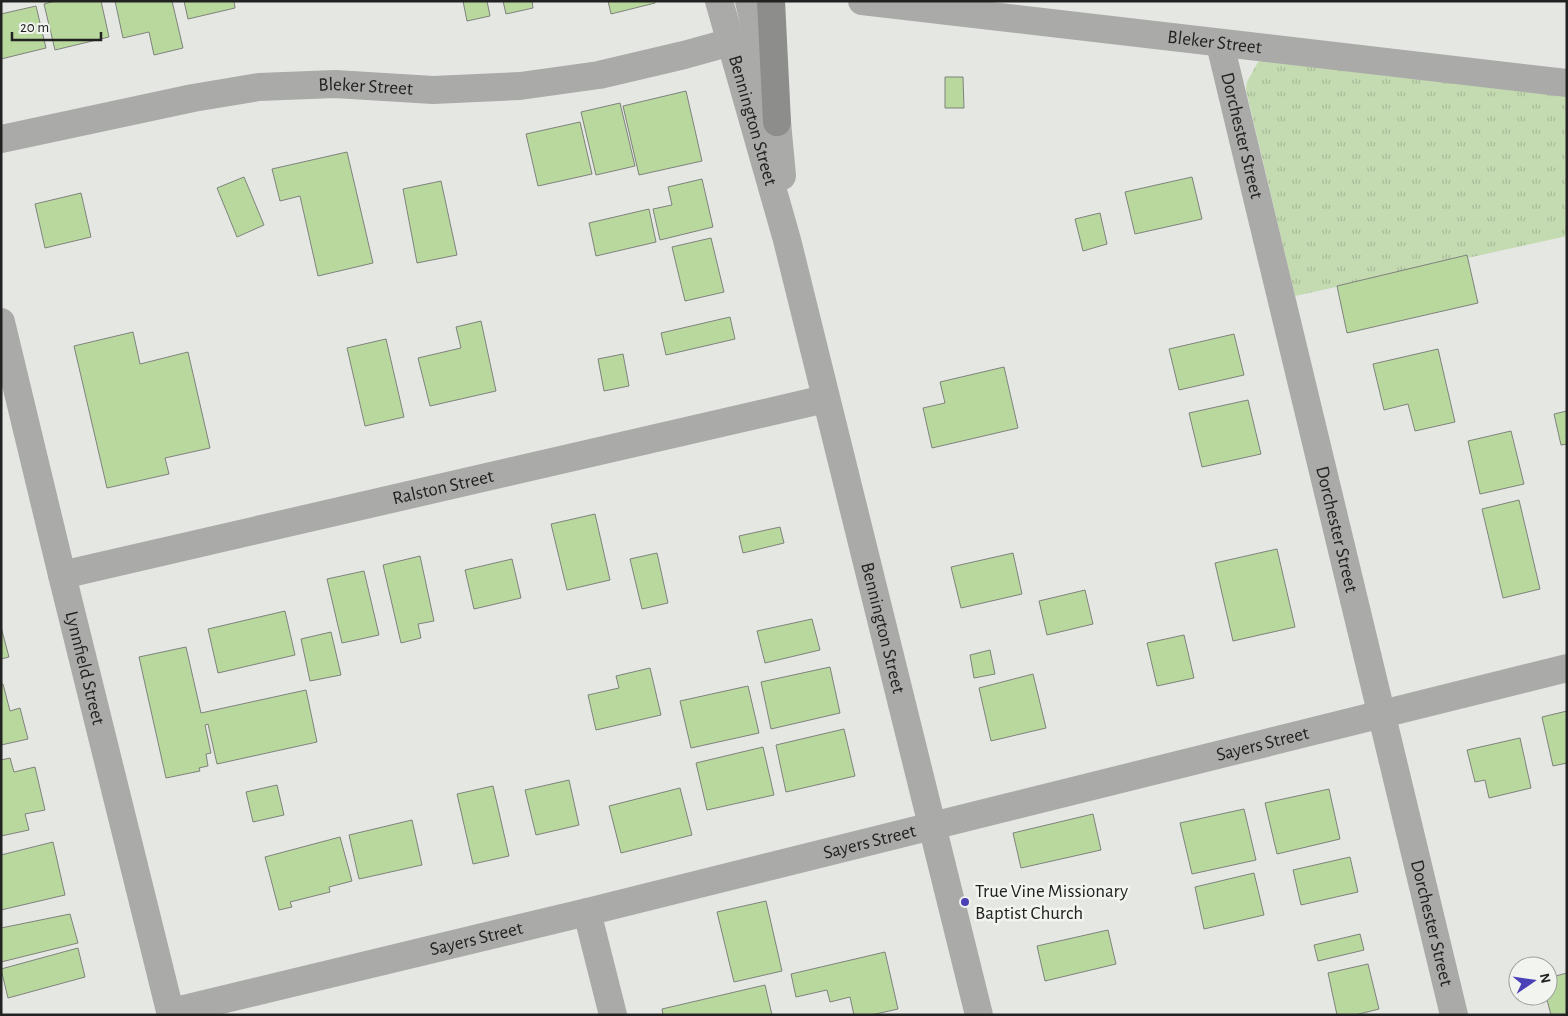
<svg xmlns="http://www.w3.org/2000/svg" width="1568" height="1016" font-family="'Alegreya Sans',sans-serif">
<defs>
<pattern id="grass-tufts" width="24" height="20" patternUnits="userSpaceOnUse" patternTransform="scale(1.25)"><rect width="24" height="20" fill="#c4dab1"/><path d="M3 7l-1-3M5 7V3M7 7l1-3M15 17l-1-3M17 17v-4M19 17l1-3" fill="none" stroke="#a8bb98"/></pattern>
</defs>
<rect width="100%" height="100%" fill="#e4e7e2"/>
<!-- grass -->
<path fill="url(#grass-tufts)" d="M 1270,59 L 1567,93 L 1567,236 L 1295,296 L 1246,90 L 1247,82 L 1258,62 Z"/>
<!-- building -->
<g fill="#b9d89d" stroke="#7f827d">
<path d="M 55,1 L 101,1 L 109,37 L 55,50 L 44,4 Z"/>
<path d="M 115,1 L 172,1 L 183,48 L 154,55 L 149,32 L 123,38 Z"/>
<path d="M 184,1 L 234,1 L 235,8 L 188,19 Z"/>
<path d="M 463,1 L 487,1 L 490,16 L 467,21 Z"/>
<path d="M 503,1 L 532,1 L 533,8 L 506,14 Z"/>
<path d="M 608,1 L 655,1 L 655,3 L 611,14 Z"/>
<path d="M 36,6 L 46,48 L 1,59 L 1,14 Z"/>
<path d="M 945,77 L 963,77 L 964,108 L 945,108 Z"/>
<path d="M 686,91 L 702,161 L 639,175 L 623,106 Z"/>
<path d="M 620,103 L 635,166 L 596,175 L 581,112 Z"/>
<path d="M 580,122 L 592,174 L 538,186 L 526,134 Z"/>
<path d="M 347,152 L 373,263 L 318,276 L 300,196 L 280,201 L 272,169 Z"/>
<path d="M 244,177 L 264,225 L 237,237 L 217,188 Z"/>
<path d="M 1192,177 L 1202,219 L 1135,234 L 1125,192 Z"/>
<path d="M 702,179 L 713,227 L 660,240 L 653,209 L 672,205 L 668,187 Z"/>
<path d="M 441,181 L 457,255 L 417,263 L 403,189 Z"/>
<path d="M 81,193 L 91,237 L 45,248 L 35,204 Z"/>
<path d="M 649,209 L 656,242 L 596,256 L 589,223 Z"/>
<path d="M 1100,213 L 1107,244 L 1083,251 L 1075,219 Z"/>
<path d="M 711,238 L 724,292 L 685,301 L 672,247 Z"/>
<path d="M 1467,255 L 1478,303 L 1347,333 L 1337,286 Z"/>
<path d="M 730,317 L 735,339 L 666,355 L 661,333 Z"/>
<path d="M 481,321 L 496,391 L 430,406 L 418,358 L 461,348 L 456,327 Z"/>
<path d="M 133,332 L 140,364 L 188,352 L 210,448 L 165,458 L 169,474 L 107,488 L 74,346 Z"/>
<path d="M 1234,334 L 1244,375 L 1179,390 L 1169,349 Z"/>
<path d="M 386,339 L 404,417 L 365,426 L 347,348 Z"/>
<path d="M 1438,349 L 1455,422 L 1415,431 L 1408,404 L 1384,410 L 1373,364 Z"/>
<path d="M 623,354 L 629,386 L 604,391 L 598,359 Z"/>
<path d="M 1004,367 L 1018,428 L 932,448 L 923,408 L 945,403 L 940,382 Z"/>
<path d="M 1248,400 L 1261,454 L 1202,467 L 1189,413 Z"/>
<path d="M 1567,411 L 1567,444 L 1561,445 L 1554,414 Z"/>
<path d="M 1511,431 L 1524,484 L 1480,494 L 1468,441 Z"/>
<path d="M 1519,500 L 1540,589 L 1503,598 L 1482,509 Z"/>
<path d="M 595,514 L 610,580 L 567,590 L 551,524 Z"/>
<path d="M 780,527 L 784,543 L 743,553 L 739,536 Z"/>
<path d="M 1277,549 L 1295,627 L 1233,641 L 1215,563 Z"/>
<path d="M 657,553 L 668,603 L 642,609 L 630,559 Z"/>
<path d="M 1013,553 L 1022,594 L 961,608 L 951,567 Z"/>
<path d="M 420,556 L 434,621 L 418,624 L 421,638 L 401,643 L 383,565 Z"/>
<path d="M 512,559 L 521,598 L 474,609 L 465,570 Z"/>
<path d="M 364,571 L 379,635 L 342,643 L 327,579 Z"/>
<path d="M 1085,590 L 1093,624 L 1047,635 L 1039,601 Z"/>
<path d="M 285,611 L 295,655 L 218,673 L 208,629 Z"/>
<path d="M 812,619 L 820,650 L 765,663 L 757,631 Z"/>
<path d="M 1,627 L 9,657 L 1,659 Z"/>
<path d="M 331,632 L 341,675 L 310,681 L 301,639 Z"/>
<path d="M 1184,635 L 1194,678 L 1157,686 L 1147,643 Z"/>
<path d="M 186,647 L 201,713 L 306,690 L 317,742 L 217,764 L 208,724 L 205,725 L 211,753 L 206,754 L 208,766 L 199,768 L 200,771 L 166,778 L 139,657 Z"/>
<path d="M 990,650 L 995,674 L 974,678 L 970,655 Z"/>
<path d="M 830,667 L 840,713 L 771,729 L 761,682 Z"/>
<path d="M 650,668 L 661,715 L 596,730 L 588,695 L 619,688 L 616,676 Z"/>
<path d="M 1033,674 L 1046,728 L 991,741 L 979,688 Z"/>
<path d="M 1,684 L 3,684 L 10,711 L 20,708 L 28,739 L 1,745 Z"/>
<path d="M 748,686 L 759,733 L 691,748 L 680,701 Z"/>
<path d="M 1567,711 L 1567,763 L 1553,766 L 1542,717 Z"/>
<path d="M 844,729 L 855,776 L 786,792 L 776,745 Z"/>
<path d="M 1520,738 L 1531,788 L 1489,798 L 1485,780 L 1475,782 L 1467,750 Z"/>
<path d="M 763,747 L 774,795 L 707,810 L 696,763 Z"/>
<path d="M 10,758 L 14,772 L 35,767 L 45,810 L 25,814 L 29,830 L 1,836 L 1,760 Z"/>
<path d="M 569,780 L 579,825 L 536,835 L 525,790 Z"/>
<path d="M 277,785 L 284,815 L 253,822 L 246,792 Z"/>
<path d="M 493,786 L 509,856 L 473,864 L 457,794 Z"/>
<path d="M 680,788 L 692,835 L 621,853 L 609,806 Z"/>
<path d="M 1329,789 L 1340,839 L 1277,854 L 1265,803 Z"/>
<path d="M 1244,809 L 1256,860 L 1192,874 L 1180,823 Z"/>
<path d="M 1093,814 L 1101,850 L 1021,868 L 1013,833 Z"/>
<path d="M 412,820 L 422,865 L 359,879 L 349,835 Z"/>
<path d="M 340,837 L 352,881 L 329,887 L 330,892 L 290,902 L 292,907 L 279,910 L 265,857 Z"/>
<path d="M 53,842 L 65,895 L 1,910 L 1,855 Z"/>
<path d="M 1350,857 L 1358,892 L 1301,905 L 1293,870 Z"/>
<path d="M 1254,873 L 1264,915 L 1204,929 L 1195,887 Z"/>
<path d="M 766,901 L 782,971 L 734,982 L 717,912 Z"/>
<path d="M 70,914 L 78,943 L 1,962 L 1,928 Z"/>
<path d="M 1108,930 L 1116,964 L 1045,981 L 1037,946 Z"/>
<path d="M 1360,934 L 1364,950 L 1318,961 L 1314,945 Z"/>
<path d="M 78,948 L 85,977 L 8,998 L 1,969 Z"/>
<path d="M 885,952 L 898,1009 L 871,1015 L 854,1015 L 850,997 L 830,1002 L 827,990 L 796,997 L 791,974 Z"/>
<path d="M 1368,964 L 1379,1009 L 1355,1015 L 1337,1015 L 1328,973 Z"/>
<path d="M 1567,973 L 1567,1015 L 1551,1015 L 1546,996 L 1548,996 L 1548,978 Z"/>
<path d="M 765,985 L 772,1015 L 663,1015 L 662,1009 Z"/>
</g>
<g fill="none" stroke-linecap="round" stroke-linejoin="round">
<!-- minor -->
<g stroke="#aaaba9" stroke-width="28">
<path id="s1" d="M 862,1 L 1567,83"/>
<path id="s2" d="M 1220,44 L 1454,1015"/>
<path id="s3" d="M 1,139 L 193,98 L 259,87 L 335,84 L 433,90 L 520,86 L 599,75 L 684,55 L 731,42"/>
<path id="s4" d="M 1,322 L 62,575 L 171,1015"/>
<path id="s5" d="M 62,575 L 825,399"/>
<path d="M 587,912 L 613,1015"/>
<path id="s6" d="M 171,1012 L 587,912 L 1567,668"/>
</g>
<!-- tertiary -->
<g stroke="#aaaba9" stroke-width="28">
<path id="s7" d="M 719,1 L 787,240 L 979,1015"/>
<path d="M 749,1 L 777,122 L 782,176"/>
</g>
<!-- secondary -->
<path stroke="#8d8e8b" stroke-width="28" d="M 771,1 L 777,122"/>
</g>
<!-- markers -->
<circle fill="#4b41b7" stroke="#f2f4ef" stroke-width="2" cx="965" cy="902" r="5"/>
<g text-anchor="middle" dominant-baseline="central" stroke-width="5" stroke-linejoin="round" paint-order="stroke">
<!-- street labels -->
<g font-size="19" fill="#212221" stroke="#f2f4ef">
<text stroke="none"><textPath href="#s1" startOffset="355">Bleker Street</textPath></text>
<text stroke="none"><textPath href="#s3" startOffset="370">Bleker Street</textPath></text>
<text stroke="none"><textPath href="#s7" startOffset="124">Bennington Street</textPath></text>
<text stroke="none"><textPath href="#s2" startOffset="94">Dorchester Street</textPath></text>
<text stroke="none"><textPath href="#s5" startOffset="391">Ralston Street</textPath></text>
<text stroke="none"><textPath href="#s2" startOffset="499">Dorchester Street</textPath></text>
<text stroke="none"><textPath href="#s7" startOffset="648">Bennington Street</textPath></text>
<text stroke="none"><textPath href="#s4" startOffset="356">Lynnfield Street</textPath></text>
<text stroke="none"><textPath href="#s6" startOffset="1124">Sayers Street</textPath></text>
<text stroke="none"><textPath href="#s6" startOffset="719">Sayers Street</textPath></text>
<text stroke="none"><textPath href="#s2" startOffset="904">Dorchester Street</textPath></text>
<text stroke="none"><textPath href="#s6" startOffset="314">Sayers Street</textPath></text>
</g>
<!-- poi labels -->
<g font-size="19" fill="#212221" stroke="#f2f4ef" text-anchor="start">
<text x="975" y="891">True Vine Missionary<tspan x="975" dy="22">Baptist Church</tspan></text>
</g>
</g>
<!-- border -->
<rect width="1568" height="1016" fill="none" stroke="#212221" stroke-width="5"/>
<!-- north arrow -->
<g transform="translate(1533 981) rotate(77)"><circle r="24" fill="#f2f4ef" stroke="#9ea09d"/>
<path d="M0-4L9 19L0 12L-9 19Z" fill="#4b41b7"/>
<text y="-8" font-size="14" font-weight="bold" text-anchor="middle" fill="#212221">N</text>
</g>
<!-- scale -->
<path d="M12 32v8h89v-8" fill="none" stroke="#212221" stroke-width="2.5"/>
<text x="20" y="32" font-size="15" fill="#212221" stroke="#f2f4ef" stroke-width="4" paint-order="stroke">20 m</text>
</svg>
